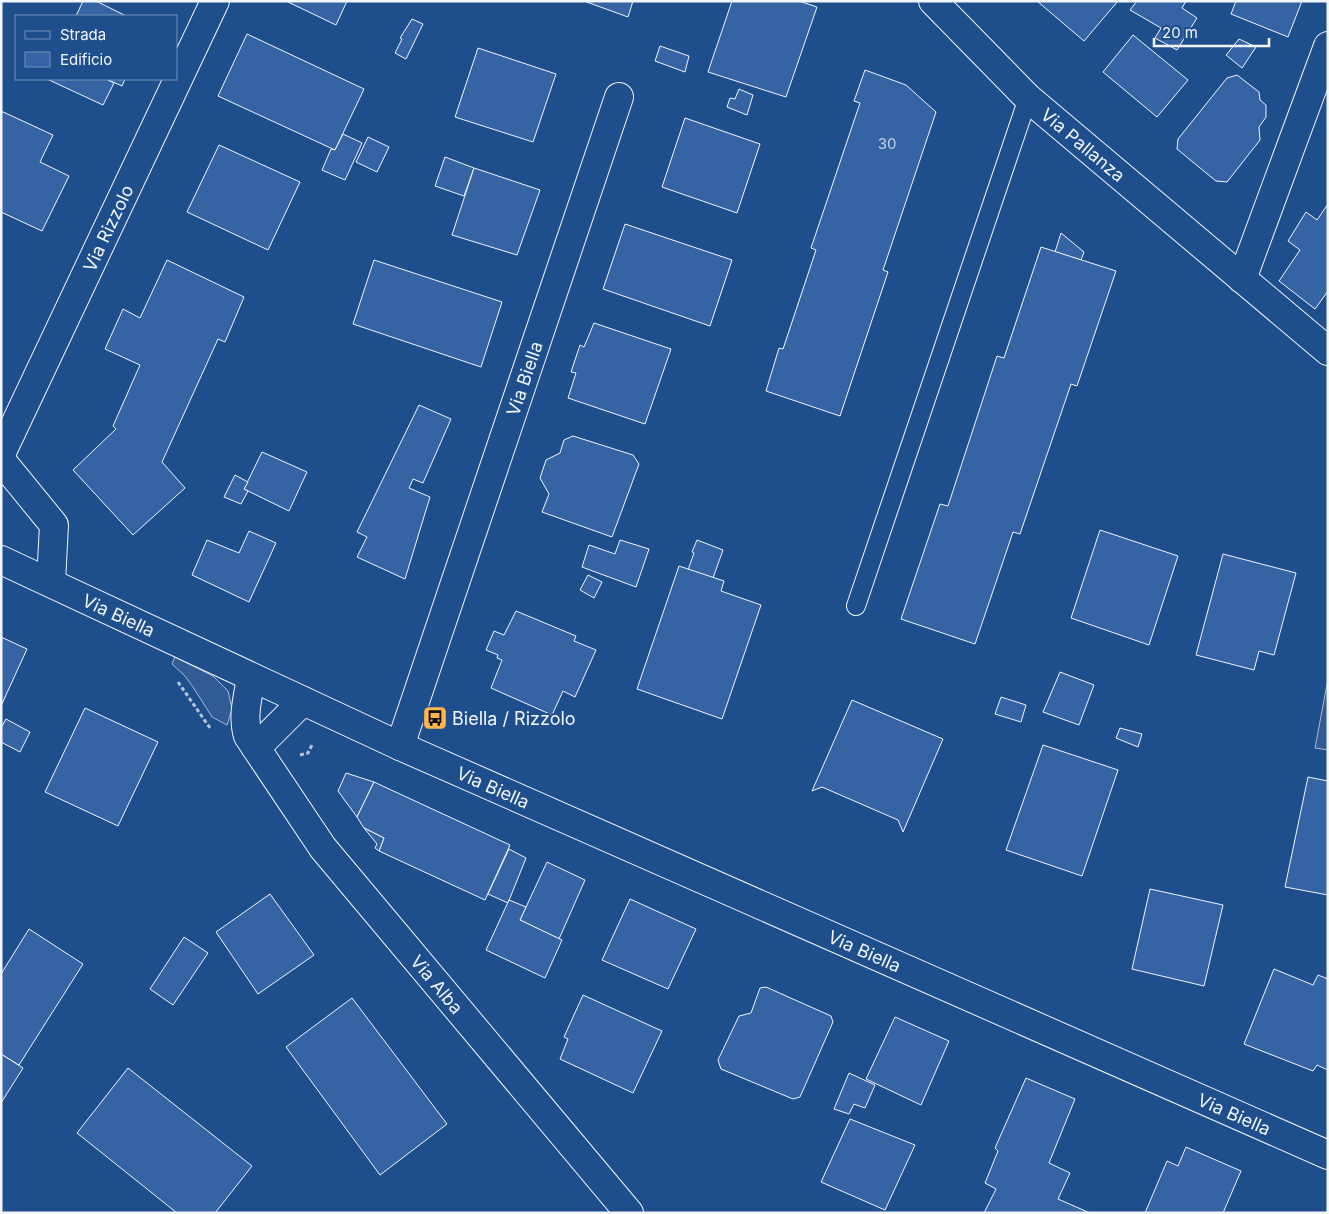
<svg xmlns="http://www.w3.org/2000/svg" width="1329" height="1214" font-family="Inter,sans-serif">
<rect width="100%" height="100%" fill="#1f4e8c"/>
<!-- built -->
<g fill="#305b95" stroke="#a8bbd7">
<path d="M 175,657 L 213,676 L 228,691 L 232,709 L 227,725 L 212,717 L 193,687 L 184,675 L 172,664 Z"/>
<path d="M 1328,679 L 1328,750 L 1315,748 Z"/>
</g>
<!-- building -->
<g fill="#3563a3" stroke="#f2f6ff">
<path d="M 83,1 L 96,1 L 126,16 L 76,16 Z"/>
<path d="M 286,1 L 347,1 L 336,25 Z"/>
<path d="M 584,1 L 633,1 L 628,17 Z"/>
<path d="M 732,1 L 799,1 L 817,7 L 786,97 L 708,72 Z"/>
<path d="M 1037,1 L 1118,1 L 1084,41 Z"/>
<path d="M 1137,1 L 1186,1 L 1182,8 L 1197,18 L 1177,50 L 1155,38 L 1161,28 L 1130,10 Z"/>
<path d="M 1236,1 L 1302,1 L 1288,37 L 1231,14 Z"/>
<path d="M 412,19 L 423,24 L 406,59 L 395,53 L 402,39 L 400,38 Z"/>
<path d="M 247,34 L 364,89 L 335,150 L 218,96 Z"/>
<path d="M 1133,35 L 1188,80 L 1157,117 L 1103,72 Z"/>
<path d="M 1239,39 L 1256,47 L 1242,68 L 1226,55 Z"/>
<path d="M 660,46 L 689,56 L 685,72 L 655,61 Z"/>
<path d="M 478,48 L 556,74 L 533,142 L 455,117 Z"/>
<path d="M 865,70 L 906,85 L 936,112 L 883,270 L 888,272 L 840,416 L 766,391 L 779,348 L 783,349 L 816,250 L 811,248 L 860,103 L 854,101 Z"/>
<path d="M 1237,75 L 1259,92 L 1260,100 L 1266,105 L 1266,117 L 1259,127 L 1260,140 L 1227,182 L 1216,181 L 1177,149 L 1178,139 L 1227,78 Z"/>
<path d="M 47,79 L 106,79 L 114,83 L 103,105 Z"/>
<path d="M 106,79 L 125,79 L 122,86 Z"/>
<path d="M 739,89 L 753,95 L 747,115 L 727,107 L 730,98 L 735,99 Z"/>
<path d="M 1,111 L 53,135 L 40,162 L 69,176 L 42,231 L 1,212 Z"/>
<path d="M 685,118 L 760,144 L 737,213 L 662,187 Z"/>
<path d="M 343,134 L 362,143 L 345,180 L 322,170 L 331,149 L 335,150 Z"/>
<path d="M 368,137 L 389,147 L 377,172 L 356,162 Z"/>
<path d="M 219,145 L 300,182 L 268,250 L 187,212 Z"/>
<path d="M 445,157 L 474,168 L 464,196 L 435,186 Z"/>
<path d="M 474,168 L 540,190 L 517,255 L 452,235 Z"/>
<path d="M 1328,204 L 1328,291 L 1315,309 L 1279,281 L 1300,250 L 1288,241 L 1306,212 L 1317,220 Z"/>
<path d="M 625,224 L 732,260 L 710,326 L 603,289 Z"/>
<path d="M 1061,233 L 1084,252 L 1081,260 L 1055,252 Z"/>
<path d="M 1041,247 L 1116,271 L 1077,386 L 1071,384 L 1020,534 L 1013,532 L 975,644 L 901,619 L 940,504 L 948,506 L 997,356 L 1004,358 Z"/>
<path d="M 167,260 L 244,297 L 225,342 L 218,339 L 162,462 L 185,488 L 133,535 L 73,470 L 116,429 L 113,426 L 140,365 L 105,349 L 123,309 L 140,318 Z"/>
<path d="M 374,260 L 502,302 L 481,367 L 353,324 Z"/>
<path d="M 594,323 L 671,349 L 645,424 L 568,398 L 576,373 L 571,372 L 580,345 L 584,347 Z"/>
<path d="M 419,405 L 451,419 L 423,483 L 413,479 L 409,488 L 430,497 L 405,579 L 357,557 L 367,537 L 357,532 Z"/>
<path d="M 573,436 L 633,455 L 639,464 L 612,537 L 542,512 L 549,494 L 540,478 L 546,460 L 560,453 L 564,440 Z"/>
<path d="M 262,452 L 307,472 L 289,511 L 244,489 Z"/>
<path d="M 235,475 L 248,482 L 244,489 L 248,491 L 241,504 L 224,497 Z"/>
<path d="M 1100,530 L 1178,556 L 1149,645 L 1071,618 Z"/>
<path d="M 249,531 L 276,543 L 249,602 L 192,575 L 207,540 L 239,553 Z"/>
<path d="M 620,540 L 649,549 L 636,587 L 582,567 L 589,545 L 615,554 Z"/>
<path d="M 697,540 L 723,550 L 713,578 L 688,570 L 694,553 L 692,552 Z"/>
<path d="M 1223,554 L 1296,573 L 1274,655 L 1259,651 L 1254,670 L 1196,655 Z"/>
<path d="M 679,566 L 724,581 L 721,591 L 761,605 L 722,719 L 637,689 Z"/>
<path d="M 588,575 L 602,582 L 594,598 L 580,590 Z"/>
<path d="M 516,611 L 576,636 L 574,641 L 596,650 L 575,697 L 563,691 L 552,715 L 491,688 L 502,660 L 497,658 L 498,655 L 486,650 L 494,631 L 504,635 Z"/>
<path d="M 1,637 L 27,649 L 1,706 Z"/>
<path d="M 1060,672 L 1094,685 L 1079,725 L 1043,712 Z"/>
<path d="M 1001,697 L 1026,705 L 1021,722 L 995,714 Z"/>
<path d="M 852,700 L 943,739 L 903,832 L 898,820 L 822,787 L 812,791 Z"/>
<path d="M 85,708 L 158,742 L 118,826 L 45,792 Z"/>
<path d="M 6,719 L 30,732 L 20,752 L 1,742 L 1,728 Z"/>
<path d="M 1120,728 L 1142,734 L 1138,747 L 1116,738 Z"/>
<path d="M 1043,745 L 1118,770 L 1082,876 L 1006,850 Z"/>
<path d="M 346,773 L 374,782 L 357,817 L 338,791 Z"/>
<path d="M 1308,777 L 1328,781 L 1328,895 L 1285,887 Z"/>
<path d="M 374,782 L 510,845 L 485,900 L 379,851 L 384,838 L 364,828 L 357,817 Z"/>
<path d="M 364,828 L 384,838 L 379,851 L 375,848 L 377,844 Z"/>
<path d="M 509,849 L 526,858 L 508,903 L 488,894 Z"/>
<path d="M 547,862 L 585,880 L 559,939 L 520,920 Z"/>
<path d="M 1150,889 L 1223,905 L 1204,986 L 1132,969 Z"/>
<path d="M 270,894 L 314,955 L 258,994 L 216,932 Z"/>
<path d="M 630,899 L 696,929 L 668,989 L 602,960 Z"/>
<path d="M 509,900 L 526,907 L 520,920 L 562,940 L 545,978 L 486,950 Z"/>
<path d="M 29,929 L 83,964 L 19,1065 L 1,1054 L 1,974 Z"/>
<path d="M 184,937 L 208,953 L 173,1005 L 150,989 Z"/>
<path d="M 1274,969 L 1313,985 L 1318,975 L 1328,979 L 1328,1070 L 1317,1065 L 1313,1071 L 1244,1044 Z"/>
<path d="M 766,987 L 831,1016 L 833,1022 L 800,1097 L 793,1099 L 721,1069 L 718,1060 L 739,1016 L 751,1013 L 760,988 Z"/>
<path d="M 583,995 L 662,1031 L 633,1093 L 560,1059 L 568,1039 L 564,1037 Z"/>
<path d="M 352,998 L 447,1124 L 380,1175 L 286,1047 Z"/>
<path d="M 895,1017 L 949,1041 L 921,1105 L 866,1079 Z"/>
<path d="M 1,1054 L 23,1068 L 1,1103 Z"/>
<path d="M 128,1068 L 252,1166 L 215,1213 L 177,1213 L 77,1133 Z"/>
<path d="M 849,1073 L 875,1085 L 865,1108 L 854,1104 L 849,1114 L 834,1109 Z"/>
<path d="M 1026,1078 L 1075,1099 L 1049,1163 L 1070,1173 L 1058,1199 L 1090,1213 L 984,1213 L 996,1189 L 985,1183 L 998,1151 L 995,1148 Z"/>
<path d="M 850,1119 L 915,1145 L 885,1210 L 821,1182 Z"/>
<path d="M 1186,1147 L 1241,1171 L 1223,1213 L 1145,1213 L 1167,1161 L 1178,1166 Z"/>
</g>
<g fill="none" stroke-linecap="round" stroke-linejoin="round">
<defs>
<path id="lane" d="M 856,606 L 1028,98"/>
<g id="street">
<path id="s1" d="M 933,1 L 1028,98 L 1328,351"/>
<path d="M 1242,279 L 1328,46"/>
<path id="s2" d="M 1,454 L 215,1"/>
<path d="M 1,460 L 54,525 L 51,582"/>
<path id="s3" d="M 251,678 C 248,697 242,716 248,736 L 323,848 L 629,1213"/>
<path id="s4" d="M 400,746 L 619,97"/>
<path d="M 256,748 L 303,701"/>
</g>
<g id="secondary">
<path id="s5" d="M 1,560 L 400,746 L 1328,1155"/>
</g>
</defs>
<!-- lane casing -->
<use href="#lane" stroke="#f2f6ff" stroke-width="20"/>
<!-- street casing -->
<use href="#street" stroke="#f2f6ff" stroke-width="30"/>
<!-- secondary casing -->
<use href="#secondary" stroke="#f2f6ff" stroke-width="30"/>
<!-- path -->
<g stroke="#b3c4dc" stroke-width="3" stroke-dasharray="4 2.5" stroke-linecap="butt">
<path d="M 178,682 L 210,728"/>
<path d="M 300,755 L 308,753 L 313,743"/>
</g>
<!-- lane -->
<use href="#lane" stroke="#1f4e8c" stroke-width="18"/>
<!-- street -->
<use href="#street" stroke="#1f4e8c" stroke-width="28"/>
<!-- secondary -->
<use href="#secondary" stroke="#1f4e8c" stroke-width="28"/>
</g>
<!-- icons -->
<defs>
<symbol id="bus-square" viewBox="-11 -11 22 22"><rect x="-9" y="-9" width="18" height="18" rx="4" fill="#ffb74d" stroke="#1f4e8c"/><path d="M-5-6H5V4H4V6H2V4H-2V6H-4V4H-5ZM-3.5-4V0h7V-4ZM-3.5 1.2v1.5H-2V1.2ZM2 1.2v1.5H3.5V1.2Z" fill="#111"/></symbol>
</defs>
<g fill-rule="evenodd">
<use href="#bus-square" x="421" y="704" width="28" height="28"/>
</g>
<g text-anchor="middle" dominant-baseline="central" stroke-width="4" stroke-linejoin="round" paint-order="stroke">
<!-- number labels -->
<g font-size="15" fill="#c3d1e8">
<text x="887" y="143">30</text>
</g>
<!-- street labels -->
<g font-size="18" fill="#f2f6ff" stroke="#1f4e8c">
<text stroke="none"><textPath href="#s1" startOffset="208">Via Pallanza</textPath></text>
<text stroke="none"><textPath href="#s2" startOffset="250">Via Rizzolo</textPath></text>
<text stroke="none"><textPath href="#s4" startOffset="388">Via Biella</textPath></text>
<text stroke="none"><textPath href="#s5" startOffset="130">Via Biella</textPath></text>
<text stroke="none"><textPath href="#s5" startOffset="542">Via Biella</textPath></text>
<text stroke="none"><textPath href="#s5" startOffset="948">Via Biella</textPath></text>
<text stroke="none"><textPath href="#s3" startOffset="371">Via Alba</textPath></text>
<text stroke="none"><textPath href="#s5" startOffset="1352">Via Biella</textPath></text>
</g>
<!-- poi labels -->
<g font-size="18" fill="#f2f6ff" stroke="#1f4e8c" text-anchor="start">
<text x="452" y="718">Biella / Rizzolo</text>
</g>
</g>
<!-- border -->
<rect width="1329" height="1214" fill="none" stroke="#f2f6ff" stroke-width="5"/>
<!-- legend -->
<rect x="15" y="15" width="162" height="65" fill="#1f4e8c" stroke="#7391ba"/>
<rect x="25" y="31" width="25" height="8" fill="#1f4e8c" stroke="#7391ba"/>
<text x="60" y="40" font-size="15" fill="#f2f6ff">Strada</text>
<rect x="25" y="52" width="25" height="15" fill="#3563a3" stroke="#7391ba"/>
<text x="60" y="65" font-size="15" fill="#f2f6ff">Edificio</text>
<!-- scale -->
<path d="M1154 38v8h115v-8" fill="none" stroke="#f2f6ff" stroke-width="2.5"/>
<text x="1162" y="38" font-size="15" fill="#f2f6ff" stroke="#1f4e8c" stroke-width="4" paint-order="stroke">20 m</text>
</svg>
